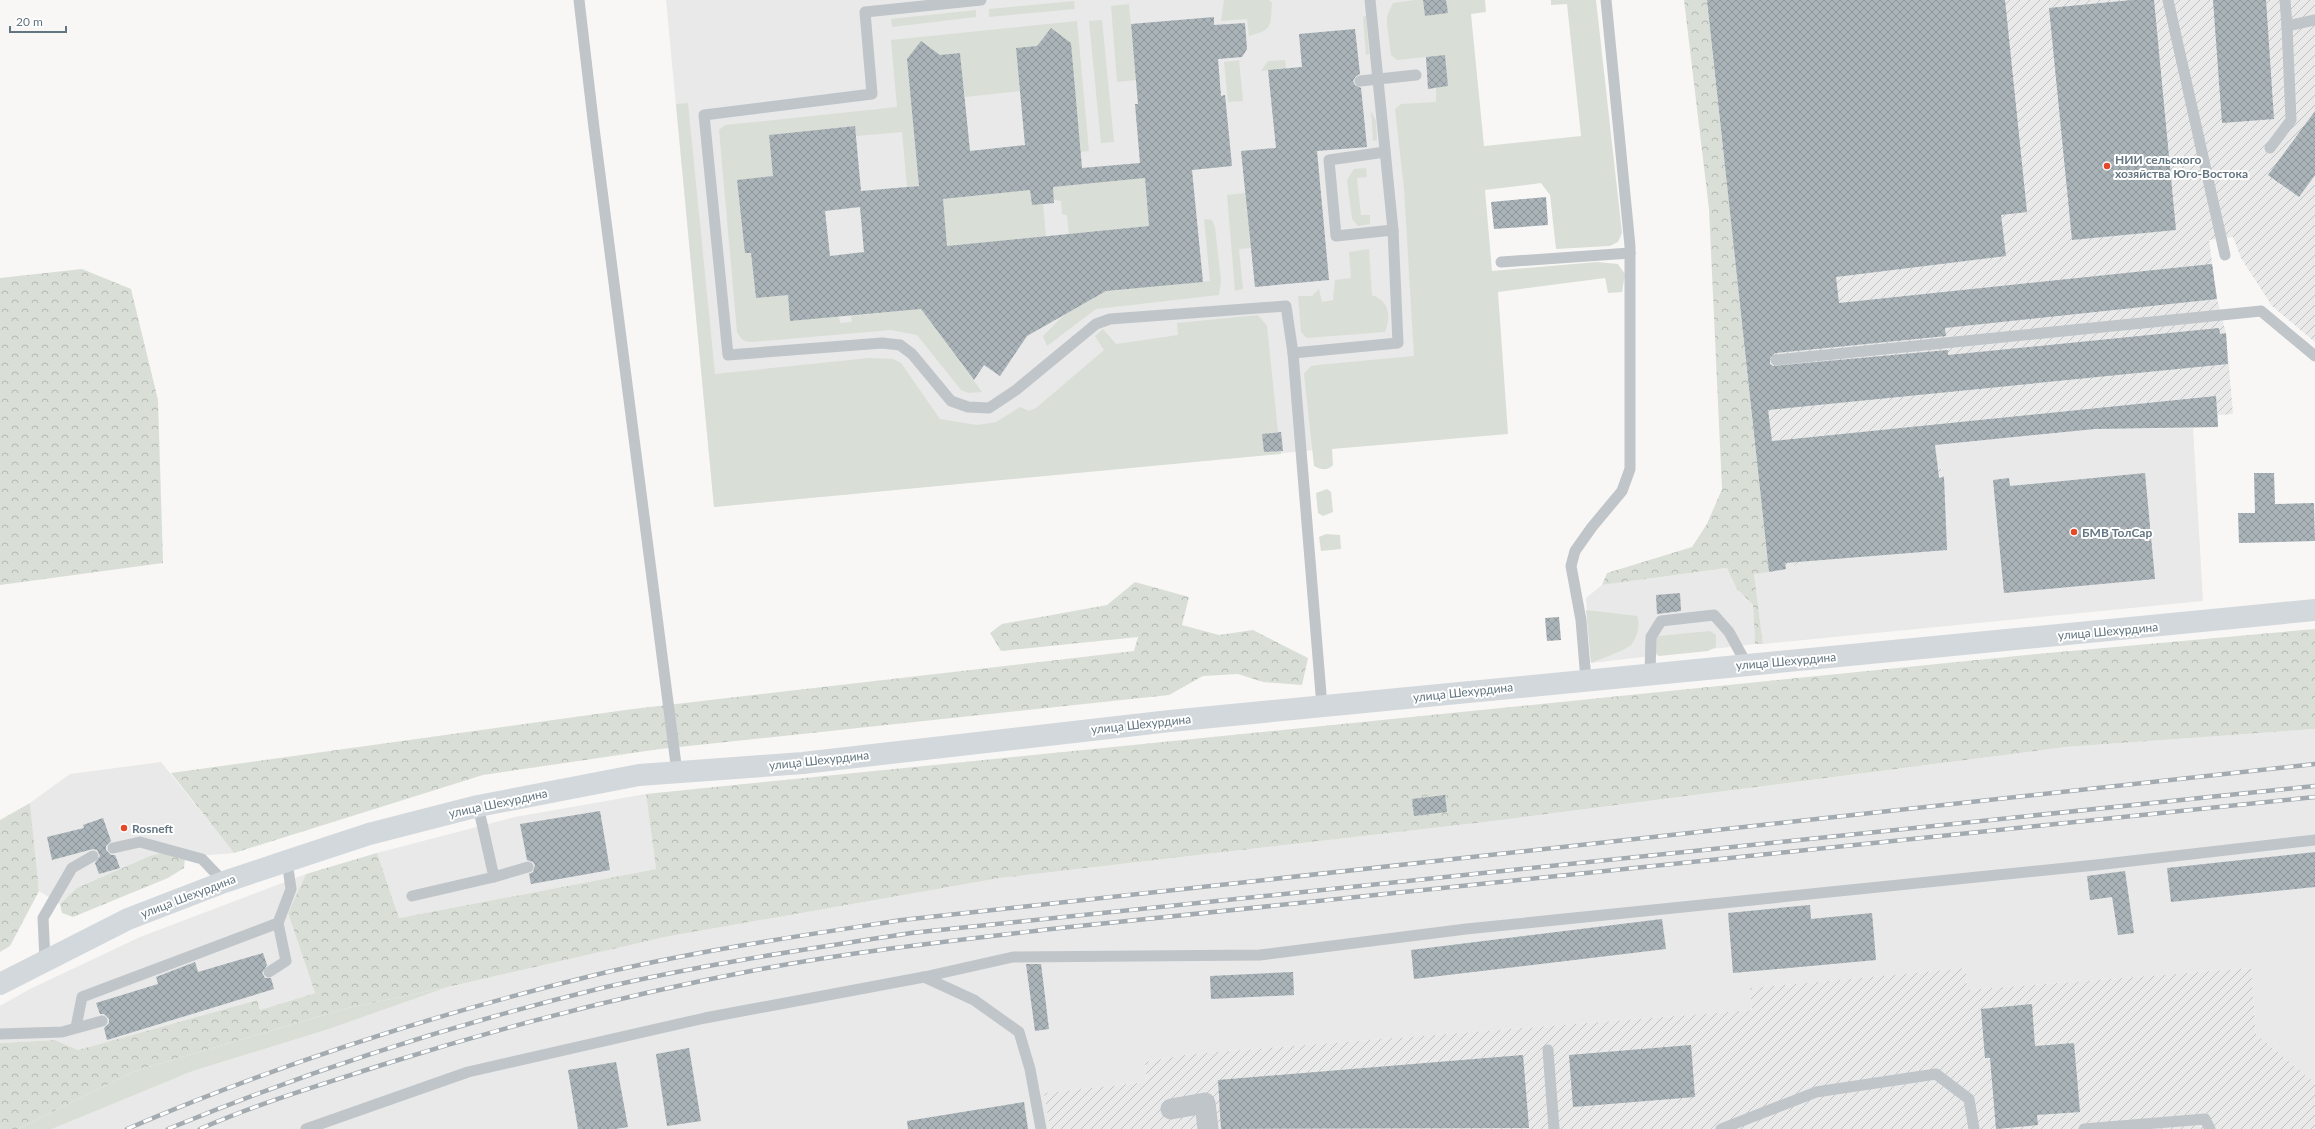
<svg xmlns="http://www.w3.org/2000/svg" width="2315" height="1129" font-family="Lato,sans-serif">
<defs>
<pattern id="industrial-furrows" width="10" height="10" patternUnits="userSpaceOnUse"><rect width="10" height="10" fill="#e8e9e8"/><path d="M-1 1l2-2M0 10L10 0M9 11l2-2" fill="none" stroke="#bfc1c1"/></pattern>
<pattern id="forest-crowns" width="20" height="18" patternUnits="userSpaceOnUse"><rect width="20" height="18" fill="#d9dfd6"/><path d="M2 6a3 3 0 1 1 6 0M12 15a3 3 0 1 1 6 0" fill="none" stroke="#b3b9b3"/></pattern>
<pattern id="building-cross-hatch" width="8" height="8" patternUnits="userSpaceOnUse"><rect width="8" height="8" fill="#a9b3b8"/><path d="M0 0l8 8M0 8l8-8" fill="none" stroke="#8d969b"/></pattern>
</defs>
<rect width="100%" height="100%" fill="#f8f7f5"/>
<!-- built -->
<g fill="#e8e9e8">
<path d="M 666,0 L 1446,0 L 1460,134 L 1440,357 L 1335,448 L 714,507 Z"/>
<path d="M 2193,428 L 2203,601 L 1763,644 L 1754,574 L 1786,569 L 1805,561 L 1946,530 L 1944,477 L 1937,458 L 1935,445 L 2095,429 Z"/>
<path d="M 1728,568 L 1737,589 L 1753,605 L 1755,644 L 1591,663 L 1586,598 L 1602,585 Z"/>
<path d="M 2315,729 L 2315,1083 L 2256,1034 L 2251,968 L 1967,990 L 1966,968 L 1750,988 L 1752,1010 L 1191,1054 L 1145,1062 L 1147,1082 L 1044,1093 L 1050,1129 L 52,1129 L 193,1071 L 329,1029 L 448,987 L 665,937 L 1000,878 L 1494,821 L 2066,747 Z"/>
<path d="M 161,762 L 234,853 L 185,857 L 60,904 L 39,891 L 30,803 L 70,774 Z"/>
<path d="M 646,794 L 656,869 L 399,918 L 377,853 L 515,817 Z"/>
<path d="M 306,874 L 288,913 L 315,993 L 260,1010 L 256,1000 L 78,1050 L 55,1040 L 0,1043 L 0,1006 L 30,989 L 140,937 Z"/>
</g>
<!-- industrial -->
<g fill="url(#industrial-furrows)">
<path d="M 1707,0 L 2315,0 L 2315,342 L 2272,306 L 2241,258 L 2233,237 L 2209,240 L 2217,299 L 2226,333 L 2233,414 L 2218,415 L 2218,427 L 2095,429 L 1935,445 L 1937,458 L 1944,477 L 1947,550 L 1805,561 L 1786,569 L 1769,572 Z"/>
<path d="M 1966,968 L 1967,990 L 2251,968 L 2256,1034 L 2315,1083 L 2315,1129 L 1050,1129 L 1044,1093 L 1147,1082 L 1145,1062 L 1191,1054 L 1752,1010 L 1750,988 Z"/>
</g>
<!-- grass -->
<g fill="#d9dfd6">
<path d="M 1224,0 L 1269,0 L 1272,3 C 1270,28 1273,29 1249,36 L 1247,19 L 1221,21 Z"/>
<path d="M 1415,0 L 1423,0 L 1425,16 L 1447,13 L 1446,0 L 1485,0 L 1486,12 L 1471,14 L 1484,146 L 1581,136 L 1567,4 L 1551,5 L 1551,0 L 1596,0 L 1622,233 L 1618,242 L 1610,246 L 1556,249 L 1550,195 L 1541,183 L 1485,190 L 1492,271 L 1597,262 L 1618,264 L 1625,274 L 1622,292 L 1608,293 L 1605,278 L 1498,292 L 1508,434 L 1332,449 L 1333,465 C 1327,471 1322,470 1314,466 L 1304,374 L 1311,366 L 1317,365 L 1414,356 L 1404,189 L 1395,109 L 1401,104 L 1436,102 L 1436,88 L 1448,86 L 1445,55 L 1397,60 L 1391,55 L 1387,25 L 1387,16 L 1393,3 Z"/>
<path d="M 1074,1 L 1075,9 L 989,17 L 989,9 Z"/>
<path d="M 1129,4 L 1136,80 L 1117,82 L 1111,6 Z"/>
<path d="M 976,10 L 976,17 L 892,27 L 891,19 Z"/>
<path d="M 1366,16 L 1369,54 L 1366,55 L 1363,17 Z"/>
<path d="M 1102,20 L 1114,142 L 1101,143 L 1089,21 Z"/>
<path d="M 1077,21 L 1089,151 L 1080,152 L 1071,43 L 1051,28 L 1037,46 L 1016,48 L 1020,91 L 965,97 L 960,53 L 940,55 L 921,41 L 907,59 L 919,185 L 907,187 L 902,132 L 856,136 L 854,126 L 770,135 L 773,176 L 737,180 L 745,253 L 751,253 L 756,298 L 788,295 L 790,321 L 839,316 L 840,323 L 852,322 L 851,316 L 921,309 L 982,392 L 969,393 L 961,390 L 917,335 L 891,330 L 752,342 C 744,342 741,339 737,332 L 719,130 L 725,125 L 897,107 L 891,40 Z"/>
<path d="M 1239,60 L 1243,101 L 1228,102 L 1224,62 Z"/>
<path d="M 1285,60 L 1286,68 L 1261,71 L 1268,61 Z"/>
<path d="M 688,103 L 715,374 L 869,358 L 893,359 L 901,363 L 940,419 L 977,425 L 996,422 L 1020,407 L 1029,411 L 1036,408 L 1104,350 L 1095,336 L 1103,329 L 1116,344 L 1178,335 L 1177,323 L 1258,315 L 1267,326 L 1278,432 L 1262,434 L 1264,452 L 1281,451 L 1281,454 L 714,507 L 676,104 Z"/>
<path d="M 1371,111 L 1376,121 L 1377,140 L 1373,141 Z"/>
<path d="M 1366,168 L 1367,177 L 1357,178 L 1361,215 L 1370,215 L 1370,224 L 1358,226 L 1352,219 L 1347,180 L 1354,169 Z"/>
<path d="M 1145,178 L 1149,226 L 1069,235 L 1067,215 L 1062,214 L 1061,201 L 1054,200 L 1053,187 Z"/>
<path d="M 1030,190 L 1032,205 L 1043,204 L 1046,237 L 947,246 L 943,199 Z"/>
<path d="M 1245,193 L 1251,248 L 1239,249 L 1243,289 L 1235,291 L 1227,195 Z"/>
<path d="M 1204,219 L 1212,220 L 1215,227 L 1221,281 L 1219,295 L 1096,309 L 1047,346 L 1043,336 L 1065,314 L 1106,291 L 1210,281 Z"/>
<path d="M 1369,249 L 1372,295 C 1390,302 1391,316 1385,332 L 1307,338 L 1301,332 L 1298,296 L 1312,296 L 1319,289 L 1322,302 L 1333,300 L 1335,280 L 1351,278 L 1349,252 Z"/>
<path d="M 1327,489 L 1331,492 L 1333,512 L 1323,516 L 1318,513 L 1316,493 Z"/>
<path d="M 1326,534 L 1340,535 L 1341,549 L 1321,551 L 1319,537 Z"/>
<path d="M 1586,610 L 1637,616 C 1641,624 1637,638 1631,645 C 1624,651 1600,659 1591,663 Z"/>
<path d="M 1710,631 L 1716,635 L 1716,647 L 1708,651 L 1659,656 L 1656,653 L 1653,642 L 1658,636 Z"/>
<path d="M 448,987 L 329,1029 L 193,1071 L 52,1129 L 18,1129 L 135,1071 L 348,1008 Z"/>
</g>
<!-- forest -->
<g fill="url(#forest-crowns)">
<path d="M 1684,0 L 1707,0 L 1769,572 L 1754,574 L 1763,644 L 1755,644 L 1753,605 L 1737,589 L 1727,568 L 1602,585 L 1607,573 L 1692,547 L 1707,524 L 1722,489 L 1709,209 Z"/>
<path d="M 82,269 L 131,289 L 158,400 L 163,563 L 0,585 L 0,278 Z"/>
<path d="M 1135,582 L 1189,597 L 1182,625 L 1219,635 L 1253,630 L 1308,658 L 1302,685 L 1263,682 L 1238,674 L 1203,676 L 1169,695 L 660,749 L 483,775 L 234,853 L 171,773 L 633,709 L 1134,651 L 1138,637 L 1001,651 L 990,633 L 1002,624 L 1107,605 Z"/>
<path d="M 2315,629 L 2315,729 L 2066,747 L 1494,821 L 1000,878 L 665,937 L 448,987 L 348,1008 L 135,1071 L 18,1129 L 0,1129 L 0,1043 L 55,1040 L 78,1050 L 257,1000 L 260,1010 L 315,993 L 288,913 L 306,874 L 377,853 L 399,918 L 656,869 L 646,794 L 2037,654 Z"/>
<path d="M 30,803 L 39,891 L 10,946 L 0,952 L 0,820 Z"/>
<path d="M 173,850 L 185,857 L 184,868 L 168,878 L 73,917 L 62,913 L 60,904 L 77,888 L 150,856 Z"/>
</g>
<!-- building -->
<g fill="url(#building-cross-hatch)" fill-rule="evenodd">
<path d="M 1423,0 L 1446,0 L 1448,13 L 1425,16 Z"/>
<path d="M 1707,0 L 2005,0 L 2027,212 L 2001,215 L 2006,256 L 1836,277 L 1839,303 L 2212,264 L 2217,299 L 1945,328 L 1946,336 L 1775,353 L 1770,358 L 1770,364 L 1773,366 L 1948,350 L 1948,355 L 2219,328 L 2220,334 L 2226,333 L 2228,364 L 1768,410 L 1772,441 L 2216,396 L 2218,427 L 2095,429 L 1935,445 L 1939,478 L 1944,477 L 1947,550 L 1785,563 L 1786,569 L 1769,572 Z"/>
<path d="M 2132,0 L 2154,0 L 2176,230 L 2072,240 L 2049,8 Z"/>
<path d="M 2213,0 L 2266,0 L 2274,119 L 2222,123 Z"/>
<path d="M 1214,17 L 1214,25 L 1245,23 L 1247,49 L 1242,57 L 1218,59 L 1221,96 L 1225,95 L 1232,166 L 1192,170 L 1203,282 L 1106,291 L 1027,336 L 1000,376 L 984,365 L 974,380 L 921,309 L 790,321 L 788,295 L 756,298 L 751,253 L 745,253 L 737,180 L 773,176 L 769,135 L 855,126 L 861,191 L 919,186 L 907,59 L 921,41 L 940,55 L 960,53 L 970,151 L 1025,145 L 1016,48 L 1037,46 L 1051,28 L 1071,43 L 1082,168 L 1140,163 L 1135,104 L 1138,104 L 1131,24 ZM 1145,178 L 1149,226 L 947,246 L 943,199 L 1030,190 L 1032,205 L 1054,203 L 1053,187 ZM 860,207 L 864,252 L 830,256 L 825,211 Z"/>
<path d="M 1355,29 L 1360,74 L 1356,76 L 1353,81 L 1355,85 L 1361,88 L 1367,147 L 1317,151 L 1329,280 L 1255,287 L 1241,151 L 1276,148 L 1268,70 L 1302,67 L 1299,34 Z"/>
<path d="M 1445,55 L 1448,86 L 1428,89 L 1426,57 Z"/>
<path d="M 2315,111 L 2315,175 L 2299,197 L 2268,175 Z"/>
<path d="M 1546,197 L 1548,225 L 1494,229 L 1491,202 Z"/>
<path d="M 1281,432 L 1283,451 L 1264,452 L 1262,434 Z"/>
<path d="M 2145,473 L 2155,579 L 2004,593 L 1993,480 L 2009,478 L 2010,486 Z"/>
<path d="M 2254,473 L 2274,473 L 2275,504 L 2314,503 L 2315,541 L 2239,543 L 2238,513 L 2255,513 Z"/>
<path d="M 1680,593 L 1681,611 L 1657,614 L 1656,595 Z"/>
<path d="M 1559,617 L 1561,640 L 1547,641 L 1545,618 Z"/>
<path d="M 1445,795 L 1447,812 L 1414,816 L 1412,799 Z"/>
<path d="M 600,811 L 610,870 L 531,884 L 529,874 L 533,872 L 535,865 L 533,862 L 527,860 L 520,824 Z"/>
<path d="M 103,818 L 111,841 L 106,846 L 106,850 L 111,855 L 115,855 L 120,868 L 99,874 L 95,863 L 100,856 L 97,850 L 93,849 L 52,860 L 47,837 L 84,828 L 83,825 Z"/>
<path d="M 2315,852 L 2315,887 L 2171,902 L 2167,868 Z"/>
<path d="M 2125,871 L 2134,933 L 2118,935 L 2112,897 L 2090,900 L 2087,876 Z"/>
<path d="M 1810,905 L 1811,919 L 1872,913 L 1876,960 L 1733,973 L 1728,913 Z"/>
<path d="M 1662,919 L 1666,949 L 1414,979 L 1411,950 Z"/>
<path d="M 263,953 L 267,965 L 262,973 L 265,978 L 271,978 L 274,989 L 107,1040 L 104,1028 L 109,1023 L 109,1019 L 104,1014 L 100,1014 L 96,1003 L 158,984 L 156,977 L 195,962 L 198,972 Z"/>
<path d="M 1026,964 L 1041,964 L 1049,1029 L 1035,1031 Z"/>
<path d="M 1293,972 L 1294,995 L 1211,999 L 1210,976 Z"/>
<path d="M 2032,1004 L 2035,1046 L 2074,1043 L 2080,1112 L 2037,1115 L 2038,1125 L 1996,1129 L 1990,1058 L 1985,1058 L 1981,1009 Z"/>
<path d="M 1691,1045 L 1695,1097 L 1573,1107 L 1569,1055 Z"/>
<path d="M 689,1048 L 701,1121 L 667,1126 L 656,1054 Z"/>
<path d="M 1523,1055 L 1529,1128 L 1221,1129 L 1218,1080 Z"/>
<path d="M 616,1062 L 628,1127 L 615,1129 L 578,1129 L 568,1070 Z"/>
<path d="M 1024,1102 L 1028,1129 L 908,1129 L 907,1121 Z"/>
</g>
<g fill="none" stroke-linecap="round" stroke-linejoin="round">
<!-- service -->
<g stroke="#c0c5c9" stroke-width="11">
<path d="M 579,0 L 594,128 L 677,772"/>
<path d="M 981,0 L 865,12 L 872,94 L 704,115 L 728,355 L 882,343 L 900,345 L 912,354 L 951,401 L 968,407 L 989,408 L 1016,390 L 1096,324 L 1110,319 L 1286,306 L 1293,353 L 1322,706"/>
<path d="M 2168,0 L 2225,255"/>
<path d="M 2285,0 L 2287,26"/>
<path d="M 1360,81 L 1416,75"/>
<path d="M 2270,148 L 2291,120 L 2287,26 L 2315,20"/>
<path d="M 1385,152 L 1329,160 L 1336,236 L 1393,230"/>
<path d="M 1501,262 L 1630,253"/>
<path d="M 1293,353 L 1398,343 L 1393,230 L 1370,0"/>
<path d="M 1776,360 L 2261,311 L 2315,356"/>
<path d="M 1650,674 L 1651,637 L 1661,621 L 1714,615 L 1729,632 L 1747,665"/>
<path d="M 1586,680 L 1581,620 L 1571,566 L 1575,551 L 1592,527 L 1622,491 L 1630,469 L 1630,246 L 1606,0"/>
<path d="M 113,848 L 140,842 L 202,859 L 224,882"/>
<path d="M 494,877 L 528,867"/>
<path d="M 412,896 L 494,877 L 478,806"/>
<path d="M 45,960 L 43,918 L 72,868 L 93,856"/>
<path d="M 269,972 L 286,961 L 278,923"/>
<path d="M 924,977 L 974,1000 L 1019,1032 L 1030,1069 L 1041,1129"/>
<path d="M 76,1027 L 82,997 L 278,923 L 291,889 L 287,861"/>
<path d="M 0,1034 L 62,1032 L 102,1021"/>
<path d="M 1548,1050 L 1554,1129"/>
<path d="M 306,1129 L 468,1072 L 705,1018 L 924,977 L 1013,957 L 1260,955 L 1466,929 L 2096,865 L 2315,840"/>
<path d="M 1721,1129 L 1816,1092 L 1936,1074 L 1969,1099 L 1974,1129"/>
<path d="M 2084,1129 L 2205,1119 L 2210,1129"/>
</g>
<!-- minor -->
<path stroke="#c0c5c9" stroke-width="21" d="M 1171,1109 L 1205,1103 L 1208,1129"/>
<!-- primary -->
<path stroke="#d3d8dc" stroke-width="22" d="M 0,984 L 128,919 L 224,882 L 287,861 L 369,834 L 478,806 L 639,775 L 803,763 L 1170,721 L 2315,610"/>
<defs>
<g id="rail">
<path d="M 127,1129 C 278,1064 436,1014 595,975 C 696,951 799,936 902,920 L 2315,764"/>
<path d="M 168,1129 C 308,1071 455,1024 602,988 C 704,964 808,949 911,933 L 2315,786"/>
<path d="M 200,1129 C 259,1103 323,1084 385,1064 C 506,1026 630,994 756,970 C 856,951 958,940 1060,928 L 2315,797"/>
</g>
</defs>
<!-- rail casing -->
<use href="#rail" stroke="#a3abb0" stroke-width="4.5"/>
<!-- rail -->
<use href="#rail" stroke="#fff" stroke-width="3" stroke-dasharray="9" stroke-linecap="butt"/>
</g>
<!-- markers -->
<g fill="#e44929" stroke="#fff" stroke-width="1.5">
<circle cx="2107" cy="166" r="4"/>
<circle cx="2074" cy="532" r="4"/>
<circle cx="124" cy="828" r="4"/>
</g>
<g text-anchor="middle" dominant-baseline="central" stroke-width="4" stroke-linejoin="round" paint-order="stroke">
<!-- poi labels -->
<g font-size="12" font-weight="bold" fill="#627580" stroke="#fff" text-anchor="start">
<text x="2115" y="159">НИИ сельского<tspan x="2115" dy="14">хозяйства Юго-Востока</tspan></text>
<text x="2082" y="532">БМВ ТолСар</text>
<text x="132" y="828">Rosneft</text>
</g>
<!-- street labels -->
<g font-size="12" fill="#627580" stroke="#fff">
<text transform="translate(2108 631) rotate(-5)">улица Шехурдина</text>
<text transform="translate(1786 661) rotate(-5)">улица Шехурдина</text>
<text transform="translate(1463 692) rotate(-6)">улица Шехурдина</text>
<text transform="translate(1141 724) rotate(-6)">улица Шехурдина</text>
<text transform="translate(819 760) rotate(-6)">улица Шехурдина</text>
<text transform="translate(498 803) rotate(-12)">улица Шехурдина</text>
<text transform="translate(188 896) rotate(-21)">улица Шехурдина</text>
</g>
</g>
<!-- scale -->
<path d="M10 26v6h56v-6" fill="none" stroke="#627580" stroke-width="2"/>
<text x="16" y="26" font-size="12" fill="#627580" stroke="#ffffff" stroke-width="3" paint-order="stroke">20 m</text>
</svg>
